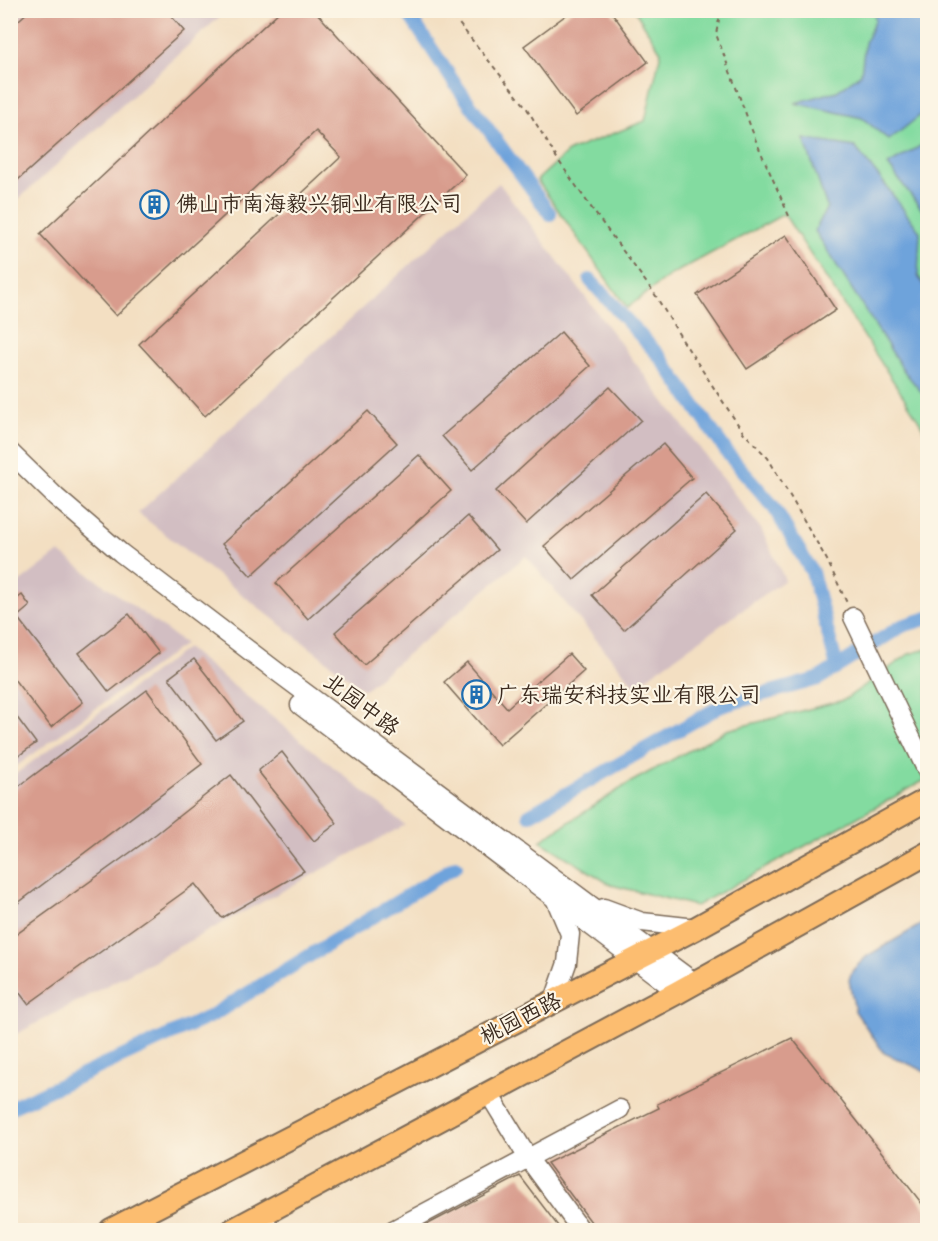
<svg xmlns="http://www.w3.org/2000/svg" width="938" height="1241" font-family="'Architects Daughter','LXGW WenKai TC',sans-serif">
<rect width="100%" height="100%" fill="#fcf5e5"/>
<filter id="ink" filterUnits="userSpaceOnUse"><feTurbulence type="fractalNoise" baseFrequency=".0167" numOctaves="2"/><feDisplacementMap in="SourceGraphic" scale="12" xChannelSelector="R" yChannelSelector="G"/><feConvolveMatrix kernelMatrix="1 2 1 2 8 2 1 2 1" color-interpolation-filters="sRGB"/></filter>
<filter id="wash" filterUnits="userSpaceOnUse"><feTurbulence type="fractalNoise" baseFrequency=".008" numOctaves="4" result="noise"/><feDisplacementMap in="SourceGraphic" scale="24" xChannelSelector="R" yChannelSelector="G"/><feGaussianBlur stdDeviation="1.35" result="paint"/><feColorMatrix in="noise" values="0 0 0 0 0 0 0 0 0 0 0 0 0 0 0 0 0 1.4 0 .05"/><feComposite in="paint" operator="in"/></filter>
<g filter="url(#wash)">
<rect width="100%" height="100%" fill="#f3dfc2"/>
<!-- industrial -->
<g fill="#d2bec2">
<path d="M 11,11 L 226,11 L 11,206 Z"/>
<path d="M 499,183 L 761,529 L 785,580 L 635,686 L 526,556 L 364,690 L 138,513 Z"/>
<path d="M 59,552 L 185,644 L 11,770 L 11,589 Z"/>
<path d="M 187,648 L 405,825 L 11,1037 L 10,778 Z"/>
</g>
<!-- green -->
<g fill="#83dba0" stroke="#5f825f" stroke-width="1.5">
<path d="M 635,11 L 927,11 L 927,438 L 920,422 L 784,214 L 669,276 L 627,308 L 537,180 L 569,151 L 645,121 L 661,52 Z"/>
<path d="M 927,649 L 927,779 L 696,906 L 611,885 L 540,841 L 629,783 L 727,730 L 844,700 L 909,654 Z"/>
</g>
<!-- water -->
<g fill="#6ea3db" stroke="#54667c" stroke-width="1.5">
<path d="M 874,11 L 927,11 L 927,110 L 889,140 L 862,118 L 795,103 L 837,91 L 861,74 L 865,43 L 875,20 Z"/>
<path d="M 804,139 L 855,147 L 884,183 L 920,232 L 918,276 L 928,291 L 927,399 L 904,371 L 815,231 L 827,207 Z"/>
<path d="M 927,142 L 928,215 L 926,215 L 888,165 Z"/>
<path d="M 927,921 L 927,1072 L 884,1053 L 855,1011 L 849,980 L 852,971 L 867,956 Z"/>
</g>
<g fill="none" stroke-linecap="round" stroke-linejoin="round">
<!-- canal -->
<g stroke="#6ea3db" stroke-width="14">
<path d="M 406,10 L 453,81 L 550,214"/>
<path d="M 590,280 L 661,358 L 729,455 L 773,506 L 812,572 L 837,667"/>
<path d="M 529,815 L 721,706 L 818,679 L 902,626 L 928,618"/>
<path d="M 10,1108 L 211,1016 L 456,866"/>
</g>
</g>
<g id="blocks">
<!-- building -->
<g fill="#d89c8d">
<path d="M 30,10 L 166,10 L 184,31 L 10,187 L 10,28 Z"/>
<path d="M 281,10 L 314,10 L 466,175 L 205,416 L 139,344 L 341,157 L 316,131 L 116,316 L 40,234 Z"/>
<path d="M 573,10 L 610,10 L 648,62 L 576,116 L 524,46 Z"/>
<path d="M 786,235 L 836,310 L 747,369 L 697,295 Z"/>
<path d="M 561,332 L 590,366 L 472,470 L 442,436 Z"/>
<path d="M 610,387 L 641,420 L 526,524 L 496,491 Z"/>
<path d="M 368,411 L 397,443 L 251,576 L 222,544 Z"/>
<path d="M 663,444 L 692,478 L 574,580 L 544,546 Z"/>
<path d="M 419,455 L 451,491 L 308,619 L 276,583 Z"/>
<path d="M 706,494 L 737,529 L 624,630 L 592,595 Z"/>
<path d="M 468,516 L 497,550 L 364,665 L 335,632 Z"/>
<path d="M 22,595 L 30,606 L 17,617 L 83,702 L 51,727 L 10,674 L 10,604 Z"/>
<path d="M 129,614 L 159,653 L 109,692 L 79,653 Z"/>
<path d="M 569,654 L 584,671 L 499,745 L 444,682 L 467,662 L 507,708 Z"/>
<path d="M 194,659 L 243,721 L 216,740 L 169,678 Z"/>
<path d="M 147,690 L 202,764 L 10,909 L 10,793 Z"/>
<path d="M 10,708 L 36,743 L 10,762 Z"/>
<path d="M 282,752 L 337,823 L 314,841 L 258,771 Z"/>
<path d="M 231,775 L 304,871 L 222,918 L 195,884 L 28,1004 L 10,980 L 10,939 L 156,834 Z"/>
<path d="M 792,1038 L 927,1210 L 927,1230 L 597,1230 L 547,1163 L 659,1108 L 657,1104 Z"/>
<path d="M 520,1176 L 561,1230 L 417,1230 Z"/>
</g>
</g>
</g>
<g filter="url(#ink)">
<use href="#blocks" fill-opacity="0" stroke="#7b6957" stroke-width="1.5"/>
<g fill="none" stroke-linecap="round" stroke-linejoin="round">
<defs>
<g id="minor">
<path d="M 10,452 L 56,497 L 121,553 L 276,671 L 695,983"/>
<path d="M 853,617 L 928,773"/>
<path d="M 300,705 L 678,992"/>
<path d="M 604,908 L 642,922 L 696,928"/>
<path d="M 553,1003 L 567,963 L 570,934 L 556,901"/>
<path d="M 489,1094 L 528,1158 L 581,1230"/>
<path d="M 260,1216 L 271,1230"/>
<path d="M 393,1230 L 620,1109"/>
</g>
<g id="major">
<path d="M 111,1230 L 696,928 L 928,799"/>
<path d="M 233,1230 L 678,992 L 928,853"/>
</g>
</defs>
<!-- minor casing -->
<use href="#minor" stroke="#7b6957" stroke-width="21"/>
<!-- major casing -->
<use href="#major" stroke="#7b6957" stroke-width="26"/>
<!-- path -->
<g stroke="#7b6957" stroke-width="2" stroke-dasharray="4.5 4.5" stroke-linecap="butt">
<path d="M 448,10 L 526,107 L 558,160 L 595,213 L 654,293 L 683,341 L 743,432 L 768,458 L 827,560 L 847,603"/>
<path d="M 721,10 L 716,34 L 756,141 L 789,216"/>
</g>
<!-- minor -->
<use href="#minor" stroke="#fff" stroke-width="18"/>
<!-- major -->
<use href="#major" stroke="#fcbd6f" stroke-width="22"/>
</g>
</g>
<!-- icons -->
<defs>
<symbol id="building-ring" viewBox="-11 -11 22 22"><circle r="9.5" fill="#fcf5e5" stroke="#1f6fb2" stroke-width="1.5"/><path d="M-4-6H4V6H1V3H-1V6H-4ZM-2.5-4.3h1.7v1.8h-1.7ZM.8-4.3h1.7v1.8H.8ZM-2.5-1h1.7V.8h-1.7ZM.8-1h1.7V.8H.8Z" fill="#1f6fb2"/></symbol>
</defs>
<g fill-rule="evenodd">
<use href="#building-ring" x="138" y="188" width="33" height="33"/>
<use href="#building-ring" x="460" y="678" width="33" height="33"/>
</g>
<g text-anchor="middle" dominant-baseline="central" stroke-width="4.5" stroke-linejoin="round" paint-order="stroke">
<!-- poi labels -->
<g font-size="22" fill="#3b2a1e" stroke="#fcf5e5" text-anchor="start">
<text x="176" y="204">佛山市南海毅兴铜业有限公司</text>
<text x="497" y="695">广东瑞安科技实业有限公司</text>
</g>
<!-- street labels -->
<g font-size="22" fill="#3b2a1e" stroke="#fcf5e5">
<text transform="translate(361 705) rotate(37)">北园中路</text>
<text transform="translate(521 1019) rotate(-27)">桃园西路</text>
</g>
</g>
<!-- margin -->
<rect width="938" height="1241" fill="none" stroke="#fcf5e5" stroke-width="36"/>
</svg>
